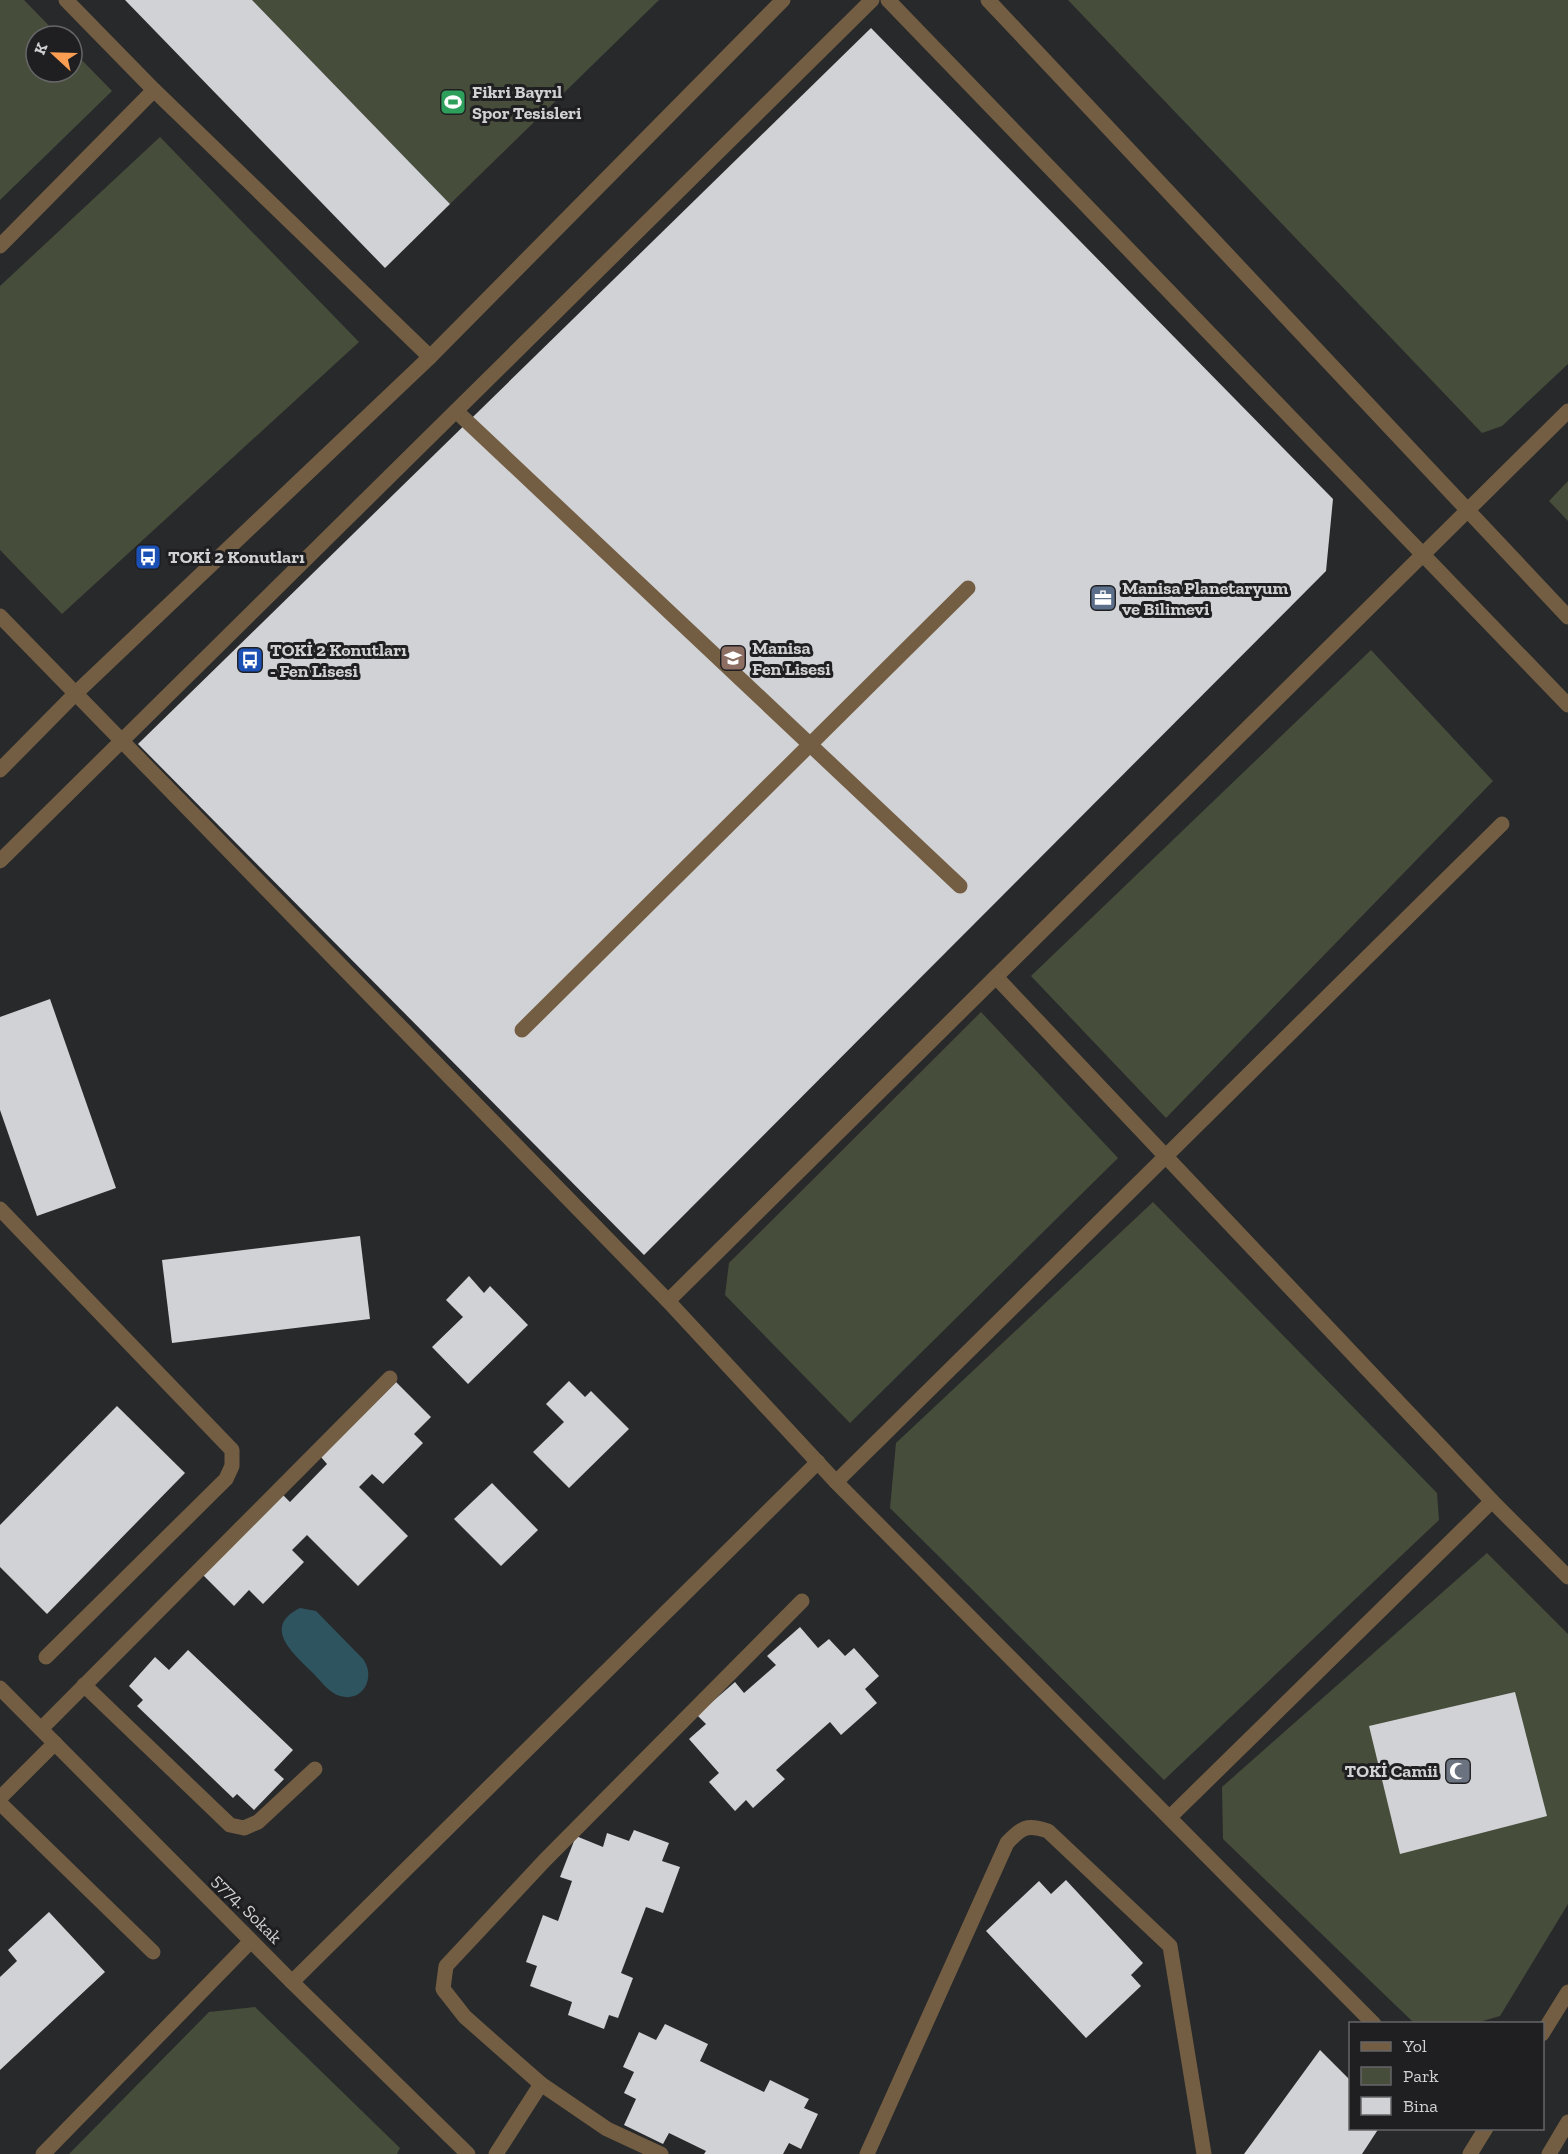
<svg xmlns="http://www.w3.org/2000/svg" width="1568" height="2154" font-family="'Zilla Slab',serif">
<rect width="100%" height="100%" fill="#28292b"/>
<!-- green -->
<g fill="#464e3b">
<path d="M 0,0 L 24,0 L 59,36 L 36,36 L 36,72 L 72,72 L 72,50 L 112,91 L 0,200 Z"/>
<path d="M 252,0 L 659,0 L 450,204 Z"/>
<path d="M 1068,0 L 1568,0 L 1568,364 L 1502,426 L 1482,433 Z"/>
<path d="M 160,137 L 359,342 L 62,614 L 0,550 L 0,286 Z"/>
<path d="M 1568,481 L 1568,521 L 1549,501 Z"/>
<path d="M 1371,650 L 1493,781 L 1166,1118 L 1031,976 Z"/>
<path d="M 981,1012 L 1118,1158 L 850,1423 L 725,1295 L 729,1263 Z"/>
<path d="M 1153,1202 L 1437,1493 L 1439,1520 L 1164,1780 L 890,1508 L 896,1443 Z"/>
<path d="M 1487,1553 L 1568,1634 L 1568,1904 L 1500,2016 L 1476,2023 L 1414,2023 L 1223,1839 L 1222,1787 Z"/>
<path d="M 255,2007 L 400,2148 L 397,2154 L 69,2154 L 209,2012 Z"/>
</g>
<!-- water -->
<path fill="#2e545f" d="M 300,1608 L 316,1611 L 363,1659 C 376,1676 364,1703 340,1696 C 329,1693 320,1680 312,1672 C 294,1654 261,1627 300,1608 Z"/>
<!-- building -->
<g fill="#d1d2d5">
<path d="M 125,0 L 252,0 L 450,204 L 385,268 Z"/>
<path d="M 871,28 L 1333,499 L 1326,571 L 644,1255 L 138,744 Z"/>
<path d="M 50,999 L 116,1188 L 37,1216 L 0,1110 L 0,1017 Z"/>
<path d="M 360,1236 L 370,1319 L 172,1343 L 162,1260 Z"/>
<path d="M 469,1276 L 484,1293 L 490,1286 L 528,1325 L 468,1384 L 432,1347 L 463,1317 L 446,1300 Z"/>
<path d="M 569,1381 L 585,1397 L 591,1391 L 629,1429 L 569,1488 L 533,1452 L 564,1422 L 546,1404 Z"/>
<path d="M 396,1382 L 431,1417 L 414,1434 L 423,1443 L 383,1484 L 372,1474 L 359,1487 L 408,1536 L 358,1586 L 307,1535 L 292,1550 L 304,1562 L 263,1604 L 249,1590 L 234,1606 L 203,1575 L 283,1495 L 290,1502 L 327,1464 L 321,1457 Z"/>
<path d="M 117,1406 L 185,1473 L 47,1614 L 0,1567 L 0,1525 Z"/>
<path d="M 492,1483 L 538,1530 L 501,1566 L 454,1519 Z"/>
<path d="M 800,1627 L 818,1648 L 829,1639 L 845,1656 L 854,1648 L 879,1676 L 865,1689 L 877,1703 L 841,1735 L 830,1722 L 776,1770 L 785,1779 L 753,1808 L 746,1800 L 735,1811 L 709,1782 L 719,1773 L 689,1739 L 706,1724 L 697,1715 L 735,1682 L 744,1693 L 776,1665 L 767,1656 Z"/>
<path d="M 188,1650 L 293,1750 L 274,1770 L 284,1779 L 254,1810 L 237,1794 L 233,1798 L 137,1706 L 143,1700 L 129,1686 L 155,1657 L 169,1670 Z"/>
<path d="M 1515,1692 L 1547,1816 L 1400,1854 L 1369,1726 Z"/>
<path d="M 634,1830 L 669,1843 L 662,1861 L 680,1867 L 663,1913 L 646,1907 L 621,1973 L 633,1978 L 618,2018 L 609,2015 L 604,2029 L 568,2015 L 572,2002 L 530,1986 L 537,1966 L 526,1962 L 543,1915 L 558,1921 L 572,1881 L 560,1877 L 576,1836 L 603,1847 L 607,1833 L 629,1841 Z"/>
<path d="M 1066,1880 L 1143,1963 L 1131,1975 L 1141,1986 L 1086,2038 L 986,1931 L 1039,1881 L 1051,1894 Z"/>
<path d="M 49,1912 L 105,1972 L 0,2070 L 0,1977 L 17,1961 L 8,1950 Z"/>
<path d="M 665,2024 L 708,2044 L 700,2061 L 764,2092 L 770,2080 L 809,2099 L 804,2108 L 818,2114 L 801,2149 L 789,2143 L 783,2154 L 704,2154 L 706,2151 L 669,2133 L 663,2144 L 624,2125 L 636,2099 L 624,2093 L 634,2072 L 623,2067 L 639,2032 L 656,2040 Z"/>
<path d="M 1320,2050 L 1350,2080 L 1350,2128 L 1379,2128 L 1362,2154 L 1244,2154 Z"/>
</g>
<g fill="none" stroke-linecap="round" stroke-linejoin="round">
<!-- service -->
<g stroke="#735e43" stroke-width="15">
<path d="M 456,411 L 960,886"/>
<path d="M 522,1030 L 968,588"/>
<path d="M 0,1209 L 232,1450 L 232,1466 L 226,1479 L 46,1657"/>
<path d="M 84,1685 L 230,1825 L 244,1828 L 258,1822 L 315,1769"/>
<path d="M 41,1729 L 390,1378"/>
<path d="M 0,1798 L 55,1743"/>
<path d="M 0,1803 L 153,1952"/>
<path d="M 541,2084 L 607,2129 L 661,2154"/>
<path d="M 496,2154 L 541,2084 L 465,2017 L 443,1989 L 446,1966 L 545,1860 L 802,1601"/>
<path d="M 867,2154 L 1007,1843 C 1022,1827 1027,1824 1048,1831 L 1170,1946 L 1204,2154"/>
</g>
<!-- minor -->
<g stroke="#735e43" stroke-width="15">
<path d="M 66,0 L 154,90 L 430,357"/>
<path d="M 888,0 L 1568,705"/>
<path d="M 988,0 L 1568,617"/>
<path d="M 0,246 L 154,90"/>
<path d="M 0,616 L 668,1301 L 836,1482 L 1374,2024"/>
<path d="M 996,977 L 1492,1501 L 1568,1577"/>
<path d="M 668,1301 L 1568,411"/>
<path d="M 836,1482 L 1502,824"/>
<path d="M 0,1688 L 292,1982 L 468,2154"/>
<path d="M 1170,1817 L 1492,1501"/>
<path d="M 292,1982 L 818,1462"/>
<path d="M 43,2154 L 251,1941"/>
</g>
<!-- tertiary -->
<g stroke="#735e43" stroke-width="15">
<path d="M 0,770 L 76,693 L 430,357 L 783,0"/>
<path d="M 0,861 L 872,0"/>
<path d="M 1542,2034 L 1568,1992"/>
<path d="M 1470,2154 L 1486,2128"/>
<path d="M 1549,2154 L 1568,2122"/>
</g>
</g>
<!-- icons -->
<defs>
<symbol id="stadium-square" viewBox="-11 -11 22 22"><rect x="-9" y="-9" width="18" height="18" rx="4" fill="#2e9e5b" stroke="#1f1f21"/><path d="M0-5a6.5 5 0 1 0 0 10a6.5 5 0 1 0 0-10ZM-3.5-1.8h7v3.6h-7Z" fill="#fff"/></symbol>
<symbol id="bus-square" viewBox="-11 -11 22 22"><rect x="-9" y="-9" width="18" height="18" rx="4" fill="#1a4fb4" stroke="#1f1f21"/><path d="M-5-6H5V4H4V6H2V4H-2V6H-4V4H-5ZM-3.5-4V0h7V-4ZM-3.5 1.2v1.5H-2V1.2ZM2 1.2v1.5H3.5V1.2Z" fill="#fff"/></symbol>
<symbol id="office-square" viewBox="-11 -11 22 22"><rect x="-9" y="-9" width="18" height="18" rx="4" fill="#5c6f8a" stroke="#1f1f21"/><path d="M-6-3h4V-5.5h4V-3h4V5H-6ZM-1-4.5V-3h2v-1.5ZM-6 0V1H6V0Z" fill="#fff"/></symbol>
<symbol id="school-square" viewBox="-11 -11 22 22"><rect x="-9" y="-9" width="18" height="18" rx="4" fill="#8d6e63" stroke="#1f1f21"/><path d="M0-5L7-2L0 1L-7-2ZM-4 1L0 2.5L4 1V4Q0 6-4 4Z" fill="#fff"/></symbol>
<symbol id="mosque-square" viewBox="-11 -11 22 22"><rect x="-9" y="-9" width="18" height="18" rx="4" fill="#6b7280" stroke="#1f1f21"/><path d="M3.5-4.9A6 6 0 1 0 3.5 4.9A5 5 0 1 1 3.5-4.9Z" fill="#fff"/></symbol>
</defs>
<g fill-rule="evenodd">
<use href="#stadium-square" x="438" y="87" width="30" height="30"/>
<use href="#bus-square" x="133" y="542" width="30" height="30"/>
<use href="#office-square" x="1088" y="583" width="30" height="30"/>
<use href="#school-square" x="718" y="643" width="30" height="30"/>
<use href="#bus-square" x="235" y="645" width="30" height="30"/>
<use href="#mosque-square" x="1443" y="1756" width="30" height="30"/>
</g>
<g text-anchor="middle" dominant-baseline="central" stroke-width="6" stroke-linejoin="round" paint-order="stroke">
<!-- poi labels -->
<g font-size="18" font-weight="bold" fill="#d1d1d3" stroke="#1f1f21" text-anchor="start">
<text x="472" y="92">Fikri Bayrıl<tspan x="472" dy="21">Spor Tesisleri</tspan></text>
<text x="168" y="557">TOKİ 2 Konutları</text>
<text x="1122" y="588">Manisa Planetaryum<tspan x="1122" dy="21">ve Bilimevi</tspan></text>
<text x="752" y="648">Manisa<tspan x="752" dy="21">Fen Lisesi</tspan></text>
<text x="270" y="650">TOKİ 2 Konutları<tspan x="270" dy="21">- Fen Lisesi</tspan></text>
<text x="1438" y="1771" text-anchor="end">TOKİ Camii</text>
</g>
<!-- street labels -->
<g font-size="18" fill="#d1d1d3" stroke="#1f1f21">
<text transform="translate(247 1909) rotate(45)">5774. Sokak</text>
</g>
</g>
<!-- legend -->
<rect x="1349" y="2022" width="195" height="108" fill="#1f1f21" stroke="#666668" stroke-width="1.5"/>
<rect x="1361" y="2042" width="30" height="9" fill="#735e43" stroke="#666668" stroke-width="1.5"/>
<text x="1403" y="2052" font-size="18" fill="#d1d1d3">Yol</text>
<rect x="1361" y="2067" width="30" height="18" fill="#464e3b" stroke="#666668" stroke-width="1.5"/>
<text x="1403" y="2082" font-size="18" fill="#d1d1d3">Park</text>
<rect x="1361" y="2097" width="30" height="18" fill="#d1d2d5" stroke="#666668" stroke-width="1.5"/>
<text x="1403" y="2112" font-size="18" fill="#d1d1d3">Bina</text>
<!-- north arrow -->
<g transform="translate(54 54) rotate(292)"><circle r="28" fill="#1f1f21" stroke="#666668" stroke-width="1.5"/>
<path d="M0-4.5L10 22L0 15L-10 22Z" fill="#fb9e51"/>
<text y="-9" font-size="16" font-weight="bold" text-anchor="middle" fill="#d1d1d3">K</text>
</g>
</svg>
